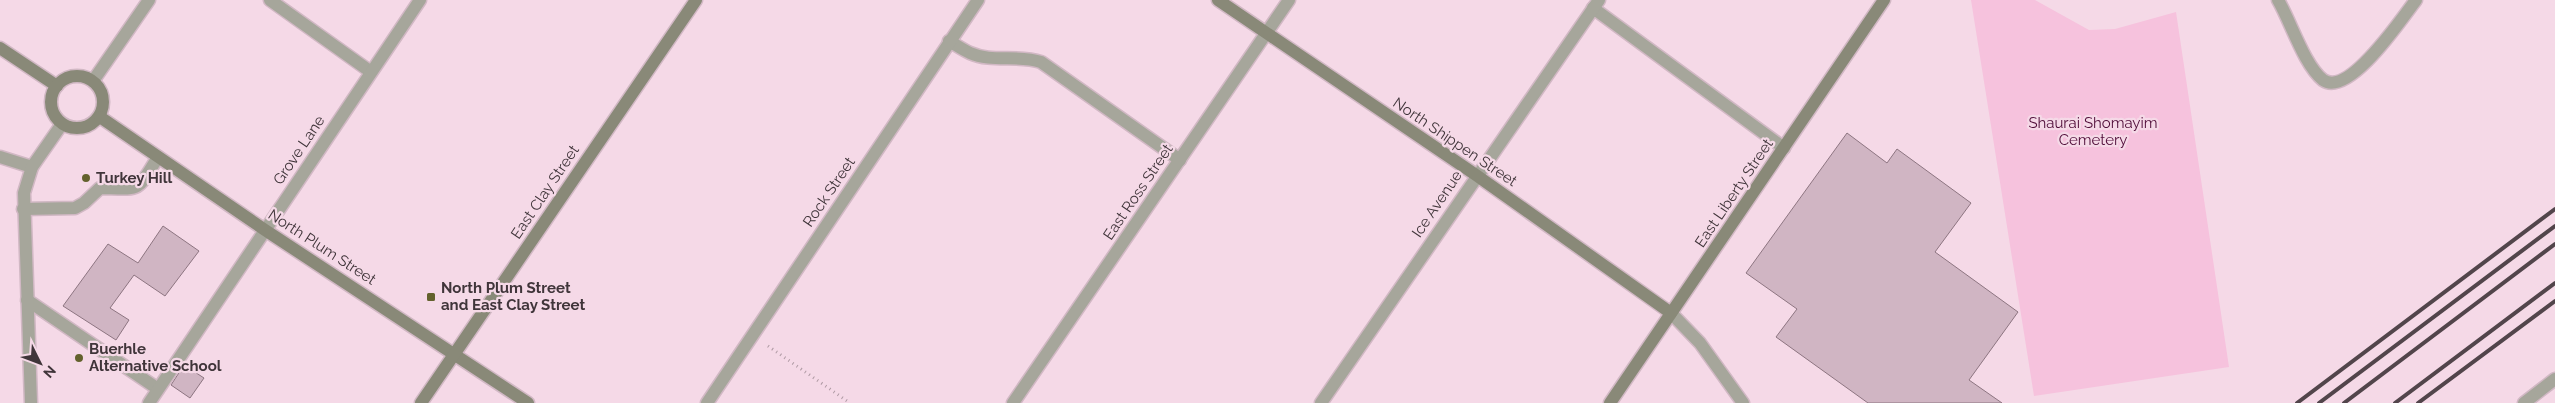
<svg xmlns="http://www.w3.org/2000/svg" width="2555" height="403" font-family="Raleway,sans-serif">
<rect width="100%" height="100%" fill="#f5d9e7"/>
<!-- green -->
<path fill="#f6c2dd" d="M 1971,0 L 2035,0 L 2089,30 L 2115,29 L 2176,12 L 2229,367 L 2034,396 Z"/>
<!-- building -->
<g fill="#d0b5c3" stroke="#8d7581">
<path d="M 1847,133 L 1887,163 L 1897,149 L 1971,203 L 1935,252 L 2018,312 L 1969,380 L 2002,403 L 1868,403 L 1776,337 L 1797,309 L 1746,273 Z"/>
<path d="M 163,226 L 199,251 L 165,296 L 134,275 L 110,308 L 129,320 L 116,340 L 63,306 L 108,244 L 138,263 Z"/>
<path d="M 184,365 L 204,378 L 190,398 L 171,385 Z"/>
</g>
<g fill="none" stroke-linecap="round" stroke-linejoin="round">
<defs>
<g id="lane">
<path d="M 270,0 L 371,72"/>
<path d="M 2278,0 C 2291,22 2304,65 2323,80 C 2349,98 2402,18 2416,0"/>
<path d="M 1593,8 L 1784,148"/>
<path d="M 949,41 C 956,45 963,50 970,53 C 992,63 1018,54 1041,62 L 1180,160"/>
<path d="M 0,157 L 32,167"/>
<path d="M 23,209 L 75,208 L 84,203 L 100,188 C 142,189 136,193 158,157"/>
<path d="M 27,300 L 158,389"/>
<path d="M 1671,313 L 1700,343 L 1743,403"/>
<path d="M 149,403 L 420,0"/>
<path d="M 707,403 L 978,0"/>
<path d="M 1321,403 L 1599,0"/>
<path d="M 2524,403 L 2555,379"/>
</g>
<g id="street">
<path d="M 93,81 L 149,0"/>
<path d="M 31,403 L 24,193 L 32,167 L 62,124"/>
<path d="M 1013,403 L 1289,0"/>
</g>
<g id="secondary">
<path d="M 1218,0 L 1476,175 L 1671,313"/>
<path d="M 0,48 L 57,86"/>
<circle cx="77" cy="102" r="26"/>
<path d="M 100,117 L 265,230 L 528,403"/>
<path d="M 421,403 L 696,0"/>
<path d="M 1610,403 L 1884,0"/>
</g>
</defs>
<!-- lane casing -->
<use href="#lane" stroke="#d1b8c4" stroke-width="15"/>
<!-- street casing -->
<use href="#street" stroke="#d1b8c4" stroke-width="15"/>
<!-- secondary casing -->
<use href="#secondary" stroke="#d1b8c4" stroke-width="15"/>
<!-- path -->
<path stroke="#af9aa4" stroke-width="3" stroke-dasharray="1 4" stroke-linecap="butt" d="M 768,346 L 850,403"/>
<!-- lane -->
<use href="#lane" stroke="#a6a69b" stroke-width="12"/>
<!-- street -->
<use href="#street" stroke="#a6a69b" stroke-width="12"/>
<!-- secondary -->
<use href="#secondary" stroke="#898978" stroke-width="12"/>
<!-- rail -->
<g stroke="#52454b" stroke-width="4">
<path d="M 2297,403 L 2555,209"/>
<path d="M 2319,403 L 2555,226"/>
<path d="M 2344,403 L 2555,244"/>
<path d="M 2395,403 L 2555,283"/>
<path d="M 2418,403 L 2555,301"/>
</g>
</g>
<!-- markers -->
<g fill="#63612d" stroke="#f5d9e7" stroke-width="2">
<circle cx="86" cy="178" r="5"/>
<rect x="426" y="292" width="10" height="10" rx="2.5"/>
<circle cx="79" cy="358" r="5"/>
</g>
<g text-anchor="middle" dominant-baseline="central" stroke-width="4.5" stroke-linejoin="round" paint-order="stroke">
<!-- park labels -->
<g font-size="15" fill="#500d39" stroke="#f5d9e7">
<text x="2093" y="123">Shaurai Shomayim<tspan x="2093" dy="17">Cemetery</tspan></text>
</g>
<!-- street labels -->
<g font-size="15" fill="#40353a" stroke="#f5d9e7">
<text transform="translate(1455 142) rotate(34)">North Shippen Street</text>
<text transform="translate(299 150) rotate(-56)">Grove Lane</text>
<text transform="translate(545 192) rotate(-56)">East Clay Street</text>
<text transform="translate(829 192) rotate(-56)">Rock Street</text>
<text transform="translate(1138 192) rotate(-56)">East Ross Street</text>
<text transform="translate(1734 193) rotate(-56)">East Liberty Street</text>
<text transform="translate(1437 204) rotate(-56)">Ice Avenue</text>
<text transform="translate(322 247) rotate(33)">North Plum Street</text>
</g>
<!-- poi labels -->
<g font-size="15" font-weight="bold" fill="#40353a" stroke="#f5d9e7" text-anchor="start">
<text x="96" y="178">Turkey Hill</text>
<text x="441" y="288">North Plum Street<tspan x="441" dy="17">and East Clay Street</tspan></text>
<text x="89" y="349">Buerhle<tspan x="89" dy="17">Alternative School</tspan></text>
</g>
</g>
<!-- north arrow -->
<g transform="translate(40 363) rotate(132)" stroke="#f5d9e7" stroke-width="4" paint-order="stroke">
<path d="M0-4L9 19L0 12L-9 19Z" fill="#40353a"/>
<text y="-8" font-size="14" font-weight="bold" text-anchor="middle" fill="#40353a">N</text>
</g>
</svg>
